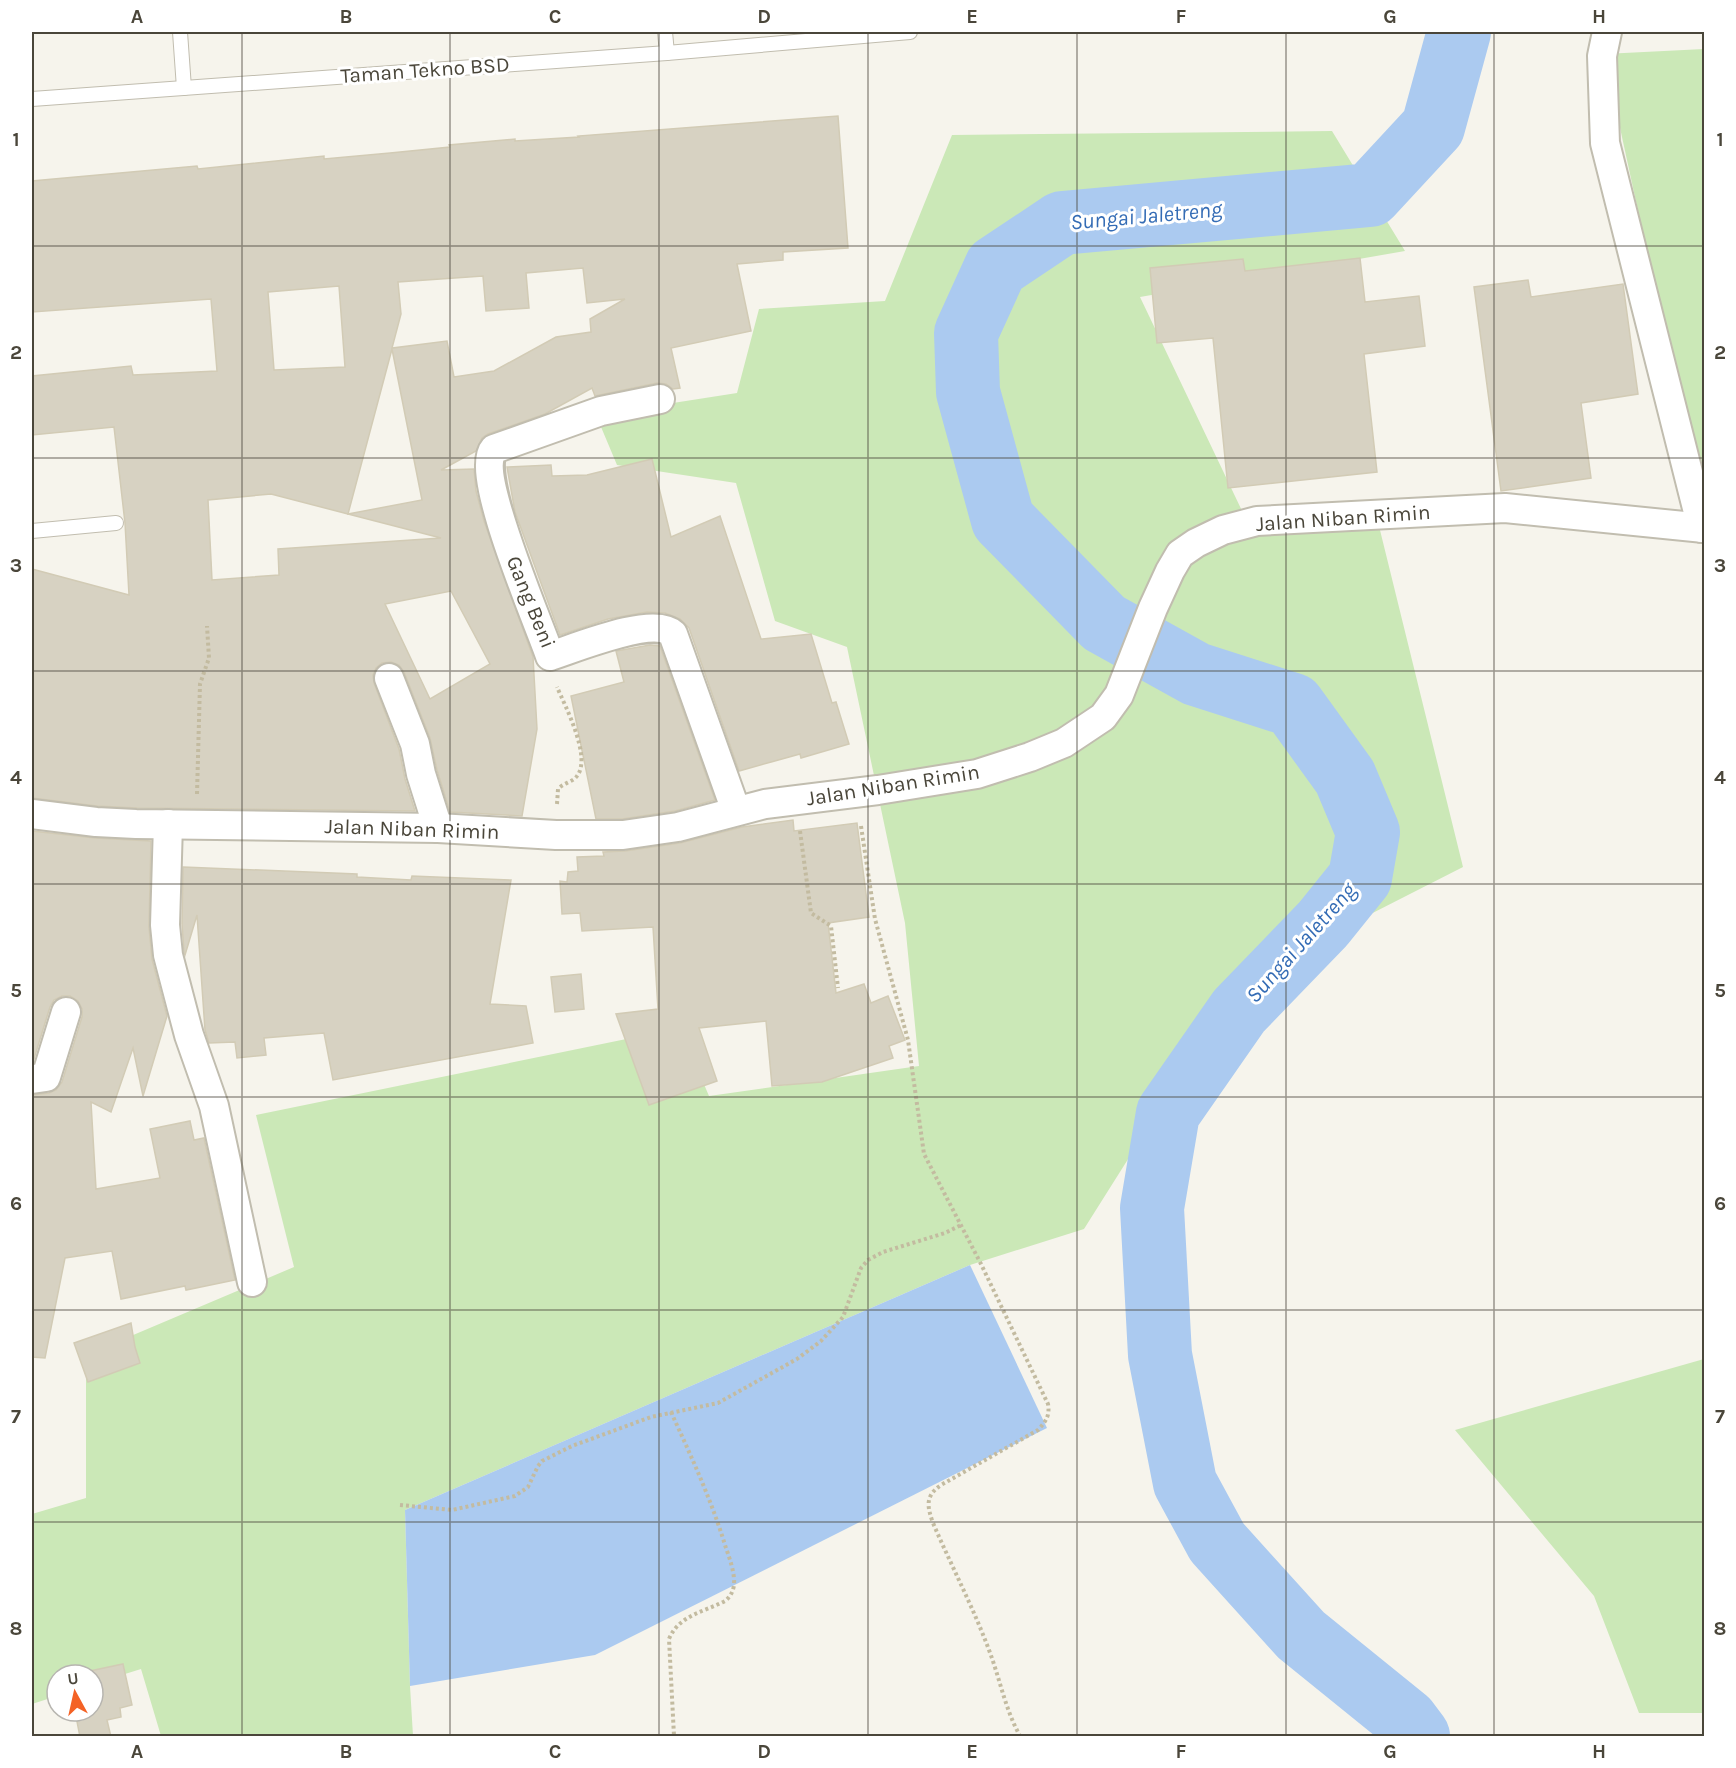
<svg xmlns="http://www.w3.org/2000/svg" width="1736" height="1768" font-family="Karla,sans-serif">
<rect width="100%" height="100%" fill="#f6f4ec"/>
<!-- green -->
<g fill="#cbe8b7">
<path d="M 1704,49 L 1704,515 L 1604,54 Z"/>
<path d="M 1332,131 L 1405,251 L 1140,297 L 1244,515 L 1378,522 L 1463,867 L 1241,980 L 1084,1229 L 970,1265 L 405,1510 L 410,1686 L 413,1736 L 161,1736 L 141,1669 L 93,1684 L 93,1675 L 57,1675 L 57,1696 L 32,1704 L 32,1514 L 86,1498 L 86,1355 L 294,1267 L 256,1115 L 680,1028 L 709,1096 L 919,1066 L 905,923 L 847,647 L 775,621 L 736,483 L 617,465 L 596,415 L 737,393 L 759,309 L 885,301 L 952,135 Z"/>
<path d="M 1704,1359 L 1704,1713 L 1639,1713 L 1594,1596 L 1455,1430 Z"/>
</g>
<!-- water -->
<path fill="#abcaf0" d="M 970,1265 L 1047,1428 L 595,1655 L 410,1686 L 405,1510 Z"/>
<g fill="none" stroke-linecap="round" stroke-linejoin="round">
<!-- river -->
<path stroke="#abcaf0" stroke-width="64" d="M 1418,1736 L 1406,1720 L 1301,1635 L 1217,1542 L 1185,1483 L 1160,1355 L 1152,1208 L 1168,1113 L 1239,1011 L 1323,924 L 1360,878 L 1368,832 L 1345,777 L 1293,705 L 1196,674 L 1104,623 L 1003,520 L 968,392 L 966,333 L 996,267 L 1062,223 L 1370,195 L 1433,127 L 1459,32"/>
</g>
<!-- building -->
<g fill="#d7d2c2" stroke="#d2cbb5" stroke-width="1.5" fill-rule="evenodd">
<path d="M 838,116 L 848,248 L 783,252 L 783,260 L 737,264 L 751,331 L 671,348 L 680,388 L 673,389 L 666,384 L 657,383 L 595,396 L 592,388 L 545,414 L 488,434 L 482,438 L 476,451 L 441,470 L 474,469 L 476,491 L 484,521 L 533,657 L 537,729 L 522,816 L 450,812 L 437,770 L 430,738 L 404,672 L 399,665 L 391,662 L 382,663 L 376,668 L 373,675 L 374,683 L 399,749 L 405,779 L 415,811 L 137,808 L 97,806 L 32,798 L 32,569 L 129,595 L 125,523 L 114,427 L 32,435 L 32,376 L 131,366 L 133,375 L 217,371 L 211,299 L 32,312 L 32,181 L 197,166 L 198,169 L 324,156 L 324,159 L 390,153 L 450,147 L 449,145 L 515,139 L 515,141 L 579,137 L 578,136 ZM 583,268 L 587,303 L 625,299 L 590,319 L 591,332 L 556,337 L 494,371 L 454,377 L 447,341 L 392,348 L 401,314 L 398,282 L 483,276 L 486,311 L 529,308 L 526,273 ZM 339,286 L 345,367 L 274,370 L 268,292 ZM 392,349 L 422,500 L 348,514 ZM 271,494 L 348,514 L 441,538 L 278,549 L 279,575 L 212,580 L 208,500 ZM 451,591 L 490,664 L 430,699 L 385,604 Z"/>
<path d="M 1360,258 L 1365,302 L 1419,296 L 1425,346 L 1364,354 L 1377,472 L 1228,488 L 1213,338 L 1157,343 L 1150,268 L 1243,259 L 1245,271 Z"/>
<path d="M 1528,280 L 1531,297 L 1623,284 L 1638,394 L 1581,403 L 1591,478 L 1501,491 L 1474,287 Z"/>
<path d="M 652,459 L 671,537 L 720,516 L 761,639 L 811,634 L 832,703 L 836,702 L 849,744 L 801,758 L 800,754 L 739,771 L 689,628 L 680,619 L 665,613 L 647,612 L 608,619 L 560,635 L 515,512 L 507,467 L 551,465 L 552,476 L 587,475 Z"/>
<path d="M 650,645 L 660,646 L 715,800 L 675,811 L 622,819 L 596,819 L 571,696 L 624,682 L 616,651 Z"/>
<path d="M 793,820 L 794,831 L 857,823 L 869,917 L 828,923 L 836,993 L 864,984 L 871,1003 L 888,996 L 905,1040 L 889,1046 L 893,1058 L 822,1082 L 772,1086 L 766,1021 L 699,1028 L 717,1081 L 649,1105 L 616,1014 L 658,1009 L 653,927 L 582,931 L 580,913 L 562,914 L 560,881 L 567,882 L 568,872 L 578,871 L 577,857 L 604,856 L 603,852 L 625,851 L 680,843 L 742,827 Z"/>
<path d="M 32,831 L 95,838 L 151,841 L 149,927 L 152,959 L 167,1016 L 143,1096 L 133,1048 L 111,1112 L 91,1102 L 96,1189 L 160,1178 L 150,1129 L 190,1121 L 194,1140 L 204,1138 L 235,1280 L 186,1290 L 185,1286 L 121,1299 L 112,1251 L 65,1258 L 45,1358 L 32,1357 L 32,1095 L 49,1093 L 56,1090 L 62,1082 L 82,1017 L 82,1009 L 78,1001 L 70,996 L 62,996 L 54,1000 L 50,1007 L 33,1062 L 32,1062 Z"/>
<path d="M 183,867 L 357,874 L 357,877 L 411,880 L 412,876 L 511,880 L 490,1004 L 526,1006 L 533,1043 L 333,1080 L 324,1033 L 264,1038 L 266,1055 L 237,1058 L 235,1042 L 209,1043 L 205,1030 L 197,915 L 185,955 L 184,952 L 182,924 Z"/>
<path d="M 581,974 L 584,1009 L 555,1012 L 551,977 Z"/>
<path d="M 131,1323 L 135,1347 L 140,1363 L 88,1382 L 74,1343 Z"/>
<path d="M 123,1664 L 132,1705 L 120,1708 L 121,1717 L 107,1720 L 111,1737 L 80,1737 L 75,1711 L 93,1711 L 93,1675 L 71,1675 Z"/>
</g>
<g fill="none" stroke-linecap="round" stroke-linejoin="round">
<defs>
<g id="lane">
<path d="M 180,32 L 184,88"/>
<path d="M 665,32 L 667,53"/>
<path d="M 32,99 L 667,53 L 910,32"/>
<path d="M 32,531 L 116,523"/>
</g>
<g id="street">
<path d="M 1607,32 L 1602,56 L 1605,143 L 1702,528"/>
<path d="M 660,399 L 601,411 L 494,449 C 473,473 539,623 550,656 C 573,649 654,615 673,634 L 736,811"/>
<path d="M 389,678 L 415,744 L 421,774 L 438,828"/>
<path d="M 32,814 L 96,822 L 136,824 L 438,828 L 556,835 L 623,835 L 678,827 L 765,804 L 878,790 L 977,774 L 1030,757 L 1064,743 L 1103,717 L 1119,695 L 1153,608 L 1170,571 L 1180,554 L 1196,543 L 1223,530 L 1257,521 L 1505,508 L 1704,528"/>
<path d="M 168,824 L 165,925 L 168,955 L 189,1035 L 214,1106 L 252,1282"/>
<path d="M 32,1079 L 46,1077 L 66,1012"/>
</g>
</defs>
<!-- lane casing -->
<use href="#lane" stroke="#c1bdaf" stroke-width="16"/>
<!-- street casing -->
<use href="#street" stroke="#c1bdaf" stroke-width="32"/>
<!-- path -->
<g stroke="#c3bba0" stroke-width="4" stroke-dasharray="3 3" stroke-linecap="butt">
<path d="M 197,794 L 200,684 L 209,658 L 207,626"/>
<path d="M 557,804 L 558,789 C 563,783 573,782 577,776 C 592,757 565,706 557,687"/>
<path d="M 861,826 L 875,919 L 908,1040 L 924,1154 L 981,1264 L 1048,1404 C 1050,1416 1046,1421 1038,1430 L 941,1485 C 925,1496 927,1506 933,1523 C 951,1565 973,1607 989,1650 C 1000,1679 1005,1709 1020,1736"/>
<path d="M 800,831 L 811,913 L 831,926 L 838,988"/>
<path d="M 671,1412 C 691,1456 711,1499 725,1545 C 729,1557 735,1572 734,1585 C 733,1592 730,1597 725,1601 C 704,1612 679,1615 669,1639 L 674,1736"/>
<path d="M 400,1505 L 452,1510 L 515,1496 L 528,1487 L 538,1466 L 542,1461 L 572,1446 L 651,1417 L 718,1403 L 797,1359 L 821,1341 L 843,1317 L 861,1268 L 868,1260 L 883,1252 L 945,1233 L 961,1225"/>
</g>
<!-- lane -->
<use href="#lane" stroke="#fff" stroke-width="14"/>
<!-- street -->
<use href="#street" stroke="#fff" stroke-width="28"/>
</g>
<!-- grid -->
<path fill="none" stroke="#4a463a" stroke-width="1.5" stroke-opacity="0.55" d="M 242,32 L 242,1736M 450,32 L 450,1736M 659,32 L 659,1736M 868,32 L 868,1736M 1077,32 L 1077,1736M 1286,32 L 1286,1736M 1494,32 L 1494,1736M 32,246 L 1704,246M 32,458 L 1704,458M 32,671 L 1704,671M 32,884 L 1704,884M 32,1097 L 1704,1097M 32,1310 L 1704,1310M 32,1522 L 1704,1522"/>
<g text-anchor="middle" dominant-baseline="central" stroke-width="6" stroke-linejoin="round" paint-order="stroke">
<!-- street labels -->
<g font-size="21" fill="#4a463a" stroke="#fff">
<text transform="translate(425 70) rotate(-4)">Taman Tekno BSD</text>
<text transform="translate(1343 518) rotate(-4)">Jalan Niban Rimin</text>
<text transform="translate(531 602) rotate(68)">Gang Beni</text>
<text transform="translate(893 785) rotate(-9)">Jalan Niban Rimin</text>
<text transform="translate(412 829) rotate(2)">Jalan Niban Rimin</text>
</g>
<!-- water labels -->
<g font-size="22" font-style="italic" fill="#346cb5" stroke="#fff">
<text transform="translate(1146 216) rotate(-5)">Sungai Jaletreng</text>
<text transform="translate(1301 943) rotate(-48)">Sungai Jaletreng</text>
</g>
</g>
<!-- border -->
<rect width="1736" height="1768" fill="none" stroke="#ffffff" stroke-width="66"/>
<!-- north arrow -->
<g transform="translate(75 1693) rotate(352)"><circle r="28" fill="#ffffff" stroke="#b7b5b0" stroke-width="1.5"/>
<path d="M0-4.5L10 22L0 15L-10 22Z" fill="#f46225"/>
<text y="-9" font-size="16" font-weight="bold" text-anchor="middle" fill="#4a463a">U</text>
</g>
<rect x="33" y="33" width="1670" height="1702" fill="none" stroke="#4a463a" stroke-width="2"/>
<g font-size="20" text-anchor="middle" font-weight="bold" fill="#4a463a">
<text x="137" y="23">A</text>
<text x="346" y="23">B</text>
<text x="555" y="23">C</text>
<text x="764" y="23">D</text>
<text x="972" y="23">E</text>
<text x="1181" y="23">F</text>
<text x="1390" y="23">G</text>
<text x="1599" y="23">H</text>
<text x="16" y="146">1</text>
<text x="1720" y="146">1</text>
<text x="16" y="359">2</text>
<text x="1720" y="359">2</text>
<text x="16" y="572">3</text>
<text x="1720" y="572">3</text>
<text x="16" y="784">4</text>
<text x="1720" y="784">4</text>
<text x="16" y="997">5</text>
<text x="1720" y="997">5</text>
<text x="16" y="1210">6</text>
<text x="1720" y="1210">6</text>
<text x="16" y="1423">7</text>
<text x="1720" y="1423">7</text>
<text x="16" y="1635">8</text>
<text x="1720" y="1635">8</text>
<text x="137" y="1758">A</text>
<text x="346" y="1758">B</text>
<text x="555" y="1758">C</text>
<text x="764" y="1758">D</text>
<text x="972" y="1758">E</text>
<text x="1181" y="1758">F</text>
<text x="1390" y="1758">G</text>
<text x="1599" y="1758">H</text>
</g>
</svg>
